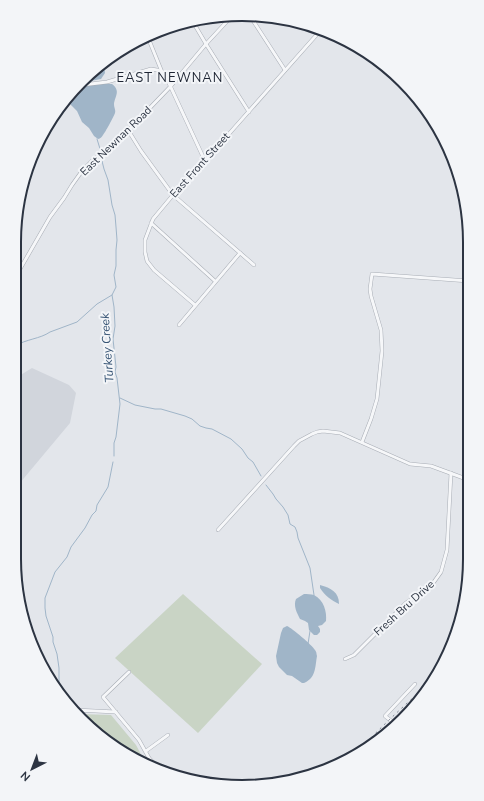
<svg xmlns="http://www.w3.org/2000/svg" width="484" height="801" font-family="'Nunito Sans',sans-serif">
<rect width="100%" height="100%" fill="#e3e6eb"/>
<!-- built -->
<path fill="#d1d5dc" d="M 32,368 L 69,385 L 76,393 L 70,423 L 14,490 L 15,374 L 19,376 Z"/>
<!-- green -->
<g fill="#c9d4c5">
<path d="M 183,594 L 262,664 L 198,733 L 115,658 Z"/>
<path d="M 78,714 L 111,715 L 136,745 L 144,760 L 149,765 L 115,748 Z"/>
</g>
<!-- water -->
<g fill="#a0b5c8">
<path d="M 104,65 L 105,73 L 101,79 L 85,82 Z"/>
<path d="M 112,84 C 121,91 115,96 114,104 C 114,108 116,110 115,113 C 114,116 105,133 103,135 C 101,138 101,138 98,139 L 94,136 L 89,128 L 82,122 L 77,111 L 70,104 C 72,101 74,100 76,97 C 79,93 76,95 79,91 C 85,83 102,84 112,84 Z"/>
<path d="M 320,585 C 331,588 339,592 339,604 C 331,600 325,596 320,588 Z"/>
<path d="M 304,594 C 307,594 311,594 314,595 C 324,600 327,612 326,621 L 322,625 L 318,626 L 320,629 L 320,632 L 317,635 L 314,635 L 309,630 L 308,623 L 305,621 L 300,619 C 297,613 293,606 296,599 Z"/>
<path d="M 287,626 C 292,628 312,645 315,650 C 317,653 316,652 317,656 C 315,667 316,678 304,683 L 302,683 L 292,676 L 287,675 L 279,667 L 277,663 L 276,656 L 281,633 L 283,628 Z"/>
</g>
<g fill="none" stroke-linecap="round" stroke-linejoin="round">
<!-- stream -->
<g stroke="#a0b5c8" stroke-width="1">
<path d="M 97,139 L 101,152"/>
<path d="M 101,157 L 104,169 L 108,180 L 112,205 L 115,215 L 116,227 L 117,240 L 116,250 L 116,266 L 114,275 L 116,287 L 112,295 L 114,307 L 115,326 L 113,339 L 116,367 L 115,372 L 117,378 L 120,404 L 116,437 L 114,443 L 114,456"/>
<path d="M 15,346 C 26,339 40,339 50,332 L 77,322 L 97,304 L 112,295"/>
<path d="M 120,398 L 135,405 L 155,409 L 161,409 L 185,416 L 192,419 L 200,426 L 206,428 L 212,429 L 231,439 L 242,449 L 248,458 L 253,462 L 261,476"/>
<path d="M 266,485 L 273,494 L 276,499 L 283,507 L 288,515 L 290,524 L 295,527 L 297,532 L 298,538 L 310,568 L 314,595"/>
<path d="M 308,644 L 310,631"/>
<path d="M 59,694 L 59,668 L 57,654 L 53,642 L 53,637 L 46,616 L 45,608 L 45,598 L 55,572 L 67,557 L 71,547 L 85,528 L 92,515 L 96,511 L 97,505 L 108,487 L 113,462"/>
</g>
<defs>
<g id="minor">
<path d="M 252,19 L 285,70"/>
<path d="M 193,22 L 206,44 L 249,112"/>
<path d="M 149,40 L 162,72 L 167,79 L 205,161"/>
<path d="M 82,85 L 107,82 L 151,69 L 157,70 L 162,72"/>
<path d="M 128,130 L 141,151 L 173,195 L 254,265"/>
<path d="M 151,223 L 215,281"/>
<path d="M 16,276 L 50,217 L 64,198 L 72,185 L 82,171 L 93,160 L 119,140 L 170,87 L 206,44 L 231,17"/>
<path d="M 195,305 L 154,270 L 147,261 L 145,252 L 145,240 L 153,219 L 173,195 L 205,161 L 320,31"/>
<path d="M 179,325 L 240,253"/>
<path d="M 362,442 L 371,419 L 377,399 L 382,351 L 381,330 L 371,296 L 370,289 L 372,274 L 469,281"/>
<path d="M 218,530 L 294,446 L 299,441 L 312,434 L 317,432 L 323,431 L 340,433 L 410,464 L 431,466 L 469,480"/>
<path d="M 345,659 L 354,655 L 406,603 L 431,586 L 441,572 L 447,550 L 451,473"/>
<path d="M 129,672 L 103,697 L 139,740 L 149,758 L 160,770"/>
<path d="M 75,710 L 116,712"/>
<path d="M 395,724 L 385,716 L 415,684"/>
<path d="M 146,751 L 168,735"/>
</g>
</defs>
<!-- minor casing -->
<use href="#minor" stroke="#a8adb5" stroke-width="4"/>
<!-- minor -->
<use href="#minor" stroke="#f6f7f9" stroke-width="3"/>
<!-- rail -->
<path stroke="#7d8693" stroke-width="1" stroke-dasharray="2 4" stroke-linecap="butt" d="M 355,755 C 379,728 406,704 434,679"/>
</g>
<g text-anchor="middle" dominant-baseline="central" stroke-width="4" stroke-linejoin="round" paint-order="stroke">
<!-- street labels -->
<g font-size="11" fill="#2c3442" stroke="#f3f5f8">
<text transform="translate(116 141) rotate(-44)">East Newnan Road</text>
<text transform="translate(200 165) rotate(-48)">East Front Street</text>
<text transform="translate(404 608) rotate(-42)">Fresh Bru Drive</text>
</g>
<!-- water labels -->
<g font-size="12" font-style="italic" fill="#375474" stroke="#f3f5f8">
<text transform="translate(107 348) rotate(-94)">Turkey Creek</text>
</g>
<!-- quarter labels -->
<g font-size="13" letter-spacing="1" fill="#1e2533" stroke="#f3f5f8">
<text x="170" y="78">EAST NEWNAN</text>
</g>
</g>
<!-- crop -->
<path d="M0 0H484V801H0ZM242 21H242A221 221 0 0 1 463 242V559A221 221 0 0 1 242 780H242A221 221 0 0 1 21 559V242A221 221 0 0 1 242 21Z" fill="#f3f5f8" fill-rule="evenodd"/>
<path fill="none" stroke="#2c3442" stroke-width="2" d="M242 21H242A221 221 0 0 1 463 242V559A221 221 0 0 1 242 780H242A221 221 0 0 1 21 559V242A221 221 0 0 1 242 21Z"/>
<!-- north arrow -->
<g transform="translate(32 769) rotate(222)" stroke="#f3f5f8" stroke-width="3" paint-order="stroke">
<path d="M0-3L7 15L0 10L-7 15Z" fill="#2c3442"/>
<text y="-6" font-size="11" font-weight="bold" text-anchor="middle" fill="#2c3442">N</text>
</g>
</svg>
